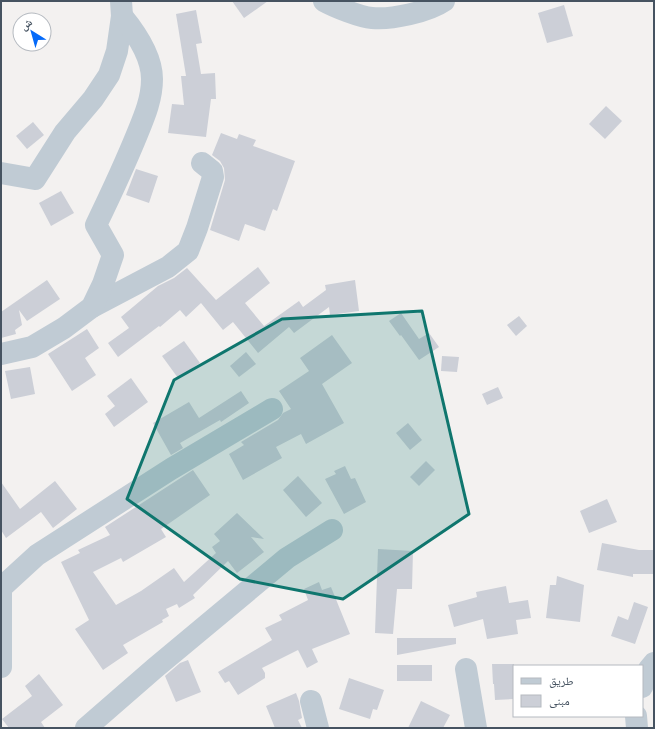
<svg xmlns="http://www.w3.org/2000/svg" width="655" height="729" font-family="'Fira Sans Condensed','Noto Naskh Arabic',sans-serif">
<rect width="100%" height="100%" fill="#f3f1f0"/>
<!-- building -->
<g fill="#cccfd7">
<path d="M 232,1 L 268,1 L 244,18 Z"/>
<path d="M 564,5 L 573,36 L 547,43 L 538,13 Z"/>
<path d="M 196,10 L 202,43 L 196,44 L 201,74 L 215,73 L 216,99 L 211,99 L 206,137 L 168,133 L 172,104 L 184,105 L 181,76 L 186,76 L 176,14 Z"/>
<path d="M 606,106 L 622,121 L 605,139 L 589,124 Z"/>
<path d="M 33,122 L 44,135 L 27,149 L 16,136 Z"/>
<path d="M 221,133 L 237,139 L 239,134 L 256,140 L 253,146 L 295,161 L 277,211 L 273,209 L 265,231 L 245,224 L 239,241 L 210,230 L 225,180 L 224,168 L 220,161 L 212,155 Z"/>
<path d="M 136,169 L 158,176 L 149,203 L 126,195 Z"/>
<path d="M 61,191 L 74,213 L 51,226 L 39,203 Z"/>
<path d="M 258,267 L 270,283 L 245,303 L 264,326 L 299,301 L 303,307 L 326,290 L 325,285 L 355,280 L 359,311 L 330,315 L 329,307 L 294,333 L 289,327 L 258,353 L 233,322 L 223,330 L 201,303 L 186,317 L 180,310 L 160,327 L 159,326 L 118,357 L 108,343 L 129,328 L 121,317 L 158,286 L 174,278 L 187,268 L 216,300 Z"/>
<path d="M 47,280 L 60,299 L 27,321 L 19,310 L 22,325 L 15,330 L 16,334 L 1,338 L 1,312 Z"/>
<path d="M 401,313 L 419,339 L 429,333 L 439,347 L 419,360 L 401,335 L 400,336 L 389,321 Z"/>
<path d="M 519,316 L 527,326 L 516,336 L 507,325 Z"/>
<path d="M 87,329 L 99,348 L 85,358 L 96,375 L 72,391 L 48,354 Z"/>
<path d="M 332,335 L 352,363 L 322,384 L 344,423 L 306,444 L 301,434 L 276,447 L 282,458 L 243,480 L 229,454 L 244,445 L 241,442 L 278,420 L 283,413 L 291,409 L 279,391 L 309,371 L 300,358 Z"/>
<path d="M 184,341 L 200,363 L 178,378 L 162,356 Z"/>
<path d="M 246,352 L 256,364 L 239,377 L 230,366 Z"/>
<path d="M 442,356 L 459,357 L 457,372 L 441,371 Z"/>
<path d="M 30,367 L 35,394 L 11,399 L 5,371 Z"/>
<path d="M 131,378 L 148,402 L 114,427 L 105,414 L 115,406 L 107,396 Z"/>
<path d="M 498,387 L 503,398 L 487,405 L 482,394 Z"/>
<path d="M 241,391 L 249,403 L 221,422 L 220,420 L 180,443 L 183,448 L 171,455 L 153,423 L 189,402 L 199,418 Z"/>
<path d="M 408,423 L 422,440 L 410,450 L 396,433 Z"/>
<path d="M 426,461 L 435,470 L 419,486 L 410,477 Z"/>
<path d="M 345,466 L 351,479 L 355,478 L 366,502 L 344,514 L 325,479 L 336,474 L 334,471 Z"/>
<path d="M 193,470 L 210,495 L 161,529 L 166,537 L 123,562 L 121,558 L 93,572 L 116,605 L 141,591 L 174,568 L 184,582 L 216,553 L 212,547 L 220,541 L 214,534 L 237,513 L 264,539 L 251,537 L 264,552 L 237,573 L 228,561 L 193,595 L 195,598 L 179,608 L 177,604 L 166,609 L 169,616 L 162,620 L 163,622 L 123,645 L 128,653 L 103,670 L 75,629 L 89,620 L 61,562 L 80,553 L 78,550 L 110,535 L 105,527 Z"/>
<path d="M 298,476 L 322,503 L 306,517 L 283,490 Z"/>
<path d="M 55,481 L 77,509 L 53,528 L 41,512 L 6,538 L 1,530 L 1,482 L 20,509 Z"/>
<path d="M 607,499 L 617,522 L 589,533 L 580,511 Z"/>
<path d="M 602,543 L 639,550 L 654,550 L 654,574 L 633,574 L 633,577 L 597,570 Z"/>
<path d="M 378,549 L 413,551 L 412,589 L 397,589 L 393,634 L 375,633 Z"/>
<path d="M 557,576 L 584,585 L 580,622 L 546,618 L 550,585 L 556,585 Z"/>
<path d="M 319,582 L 322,590 L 331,587 L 350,634 L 312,649 L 318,662 L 307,668 L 298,650 L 262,668 L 265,673 L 265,678 L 238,695 L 229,681 L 225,683 L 218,672 L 272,640 L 265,628 L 282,620 L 279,615 L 308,600 L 304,589 Z"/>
<path d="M 506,586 L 509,603 L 528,600 L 531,618 L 516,620 L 518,634 L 487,639 L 483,619 L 454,627 L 448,605 L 477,597 L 476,592 Z"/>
<path d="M 634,602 L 648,607 L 635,644 L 611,636 L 618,616 L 628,620 Z"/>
<path d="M 397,638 L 456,638 L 456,644 L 397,655 Z"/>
<path d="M 188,660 L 201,692 L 176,702 L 165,676 L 180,663 Z"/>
<path d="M 492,664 L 514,664 L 514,699 L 495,700 L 494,684 L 493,684 Z"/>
<rect x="397" y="665" width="35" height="16"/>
<path d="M 39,674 L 63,705 L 41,722 L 45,728 L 9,728 L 2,719 L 32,696 L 25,686 Z"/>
<path d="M 349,678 L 384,690 L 377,710 L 373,709 L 370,719 L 339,709 Z"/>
<path d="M 296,693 L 299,701 L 302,718 L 298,720 L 302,728 L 275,728 L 266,706 Z"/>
<path d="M 421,701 L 450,715 L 443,728 L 408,728 Z"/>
</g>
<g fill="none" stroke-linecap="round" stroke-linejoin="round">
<!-- minor -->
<g stroke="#c0cbd4" stroke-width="22">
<path d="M 324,1 C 335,7 360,17 372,18 C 391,20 428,12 444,1"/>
<path d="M 1,173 L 35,179 L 65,132 L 93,99 L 109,75 L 117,51 L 122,16 L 121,1"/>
<path d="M 92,307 L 168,267 L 188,251 L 197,228 L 213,177 L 212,171 L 202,163"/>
<path d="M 1,354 L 32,347 L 64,328 L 92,307 L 103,284 L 113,255 L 96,225 C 111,194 125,164 138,132 C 145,115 152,98 152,79 C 152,57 136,33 122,16"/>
<path d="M 1,667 L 1,588 L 37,555 L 171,469 L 272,409"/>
<path d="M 466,669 L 476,728"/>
<path d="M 642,687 L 649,669 L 654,663"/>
<path d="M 311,701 L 318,728"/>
<path d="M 636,716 L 637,728"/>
<path d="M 86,728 L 155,668 L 287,558 L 332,530"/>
</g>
</g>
<!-- marked area -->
<path fill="#0f766e" fill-opacity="0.2" stroke="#0f766e" stroke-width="3" stroke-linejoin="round" d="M 422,311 L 469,514 L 343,599 L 240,579 L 127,499 L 174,380 L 282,319 Z"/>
<!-- border -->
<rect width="655" height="729" fill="none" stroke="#465361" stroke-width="4"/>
<!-- legend -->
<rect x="513" y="665" width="130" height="52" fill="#ffffff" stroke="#b5bac0"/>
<rect x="521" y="678" width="20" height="6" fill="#c0cbd4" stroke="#b5bac0"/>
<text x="549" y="685" font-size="12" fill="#465361">طريق</text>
<rect x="521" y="695" width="20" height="12" fill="#cccfd7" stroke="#b5bac0"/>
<text x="549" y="705" font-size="12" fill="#465361">مبنى</text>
<!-- north arrow -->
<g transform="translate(32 32) rotate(323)"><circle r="19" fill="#ffffff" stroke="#b5bac0"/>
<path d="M0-3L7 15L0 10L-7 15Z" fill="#056af9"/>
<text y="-6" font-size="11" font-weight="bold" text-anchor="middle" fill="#465361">ش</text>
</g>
</svg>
